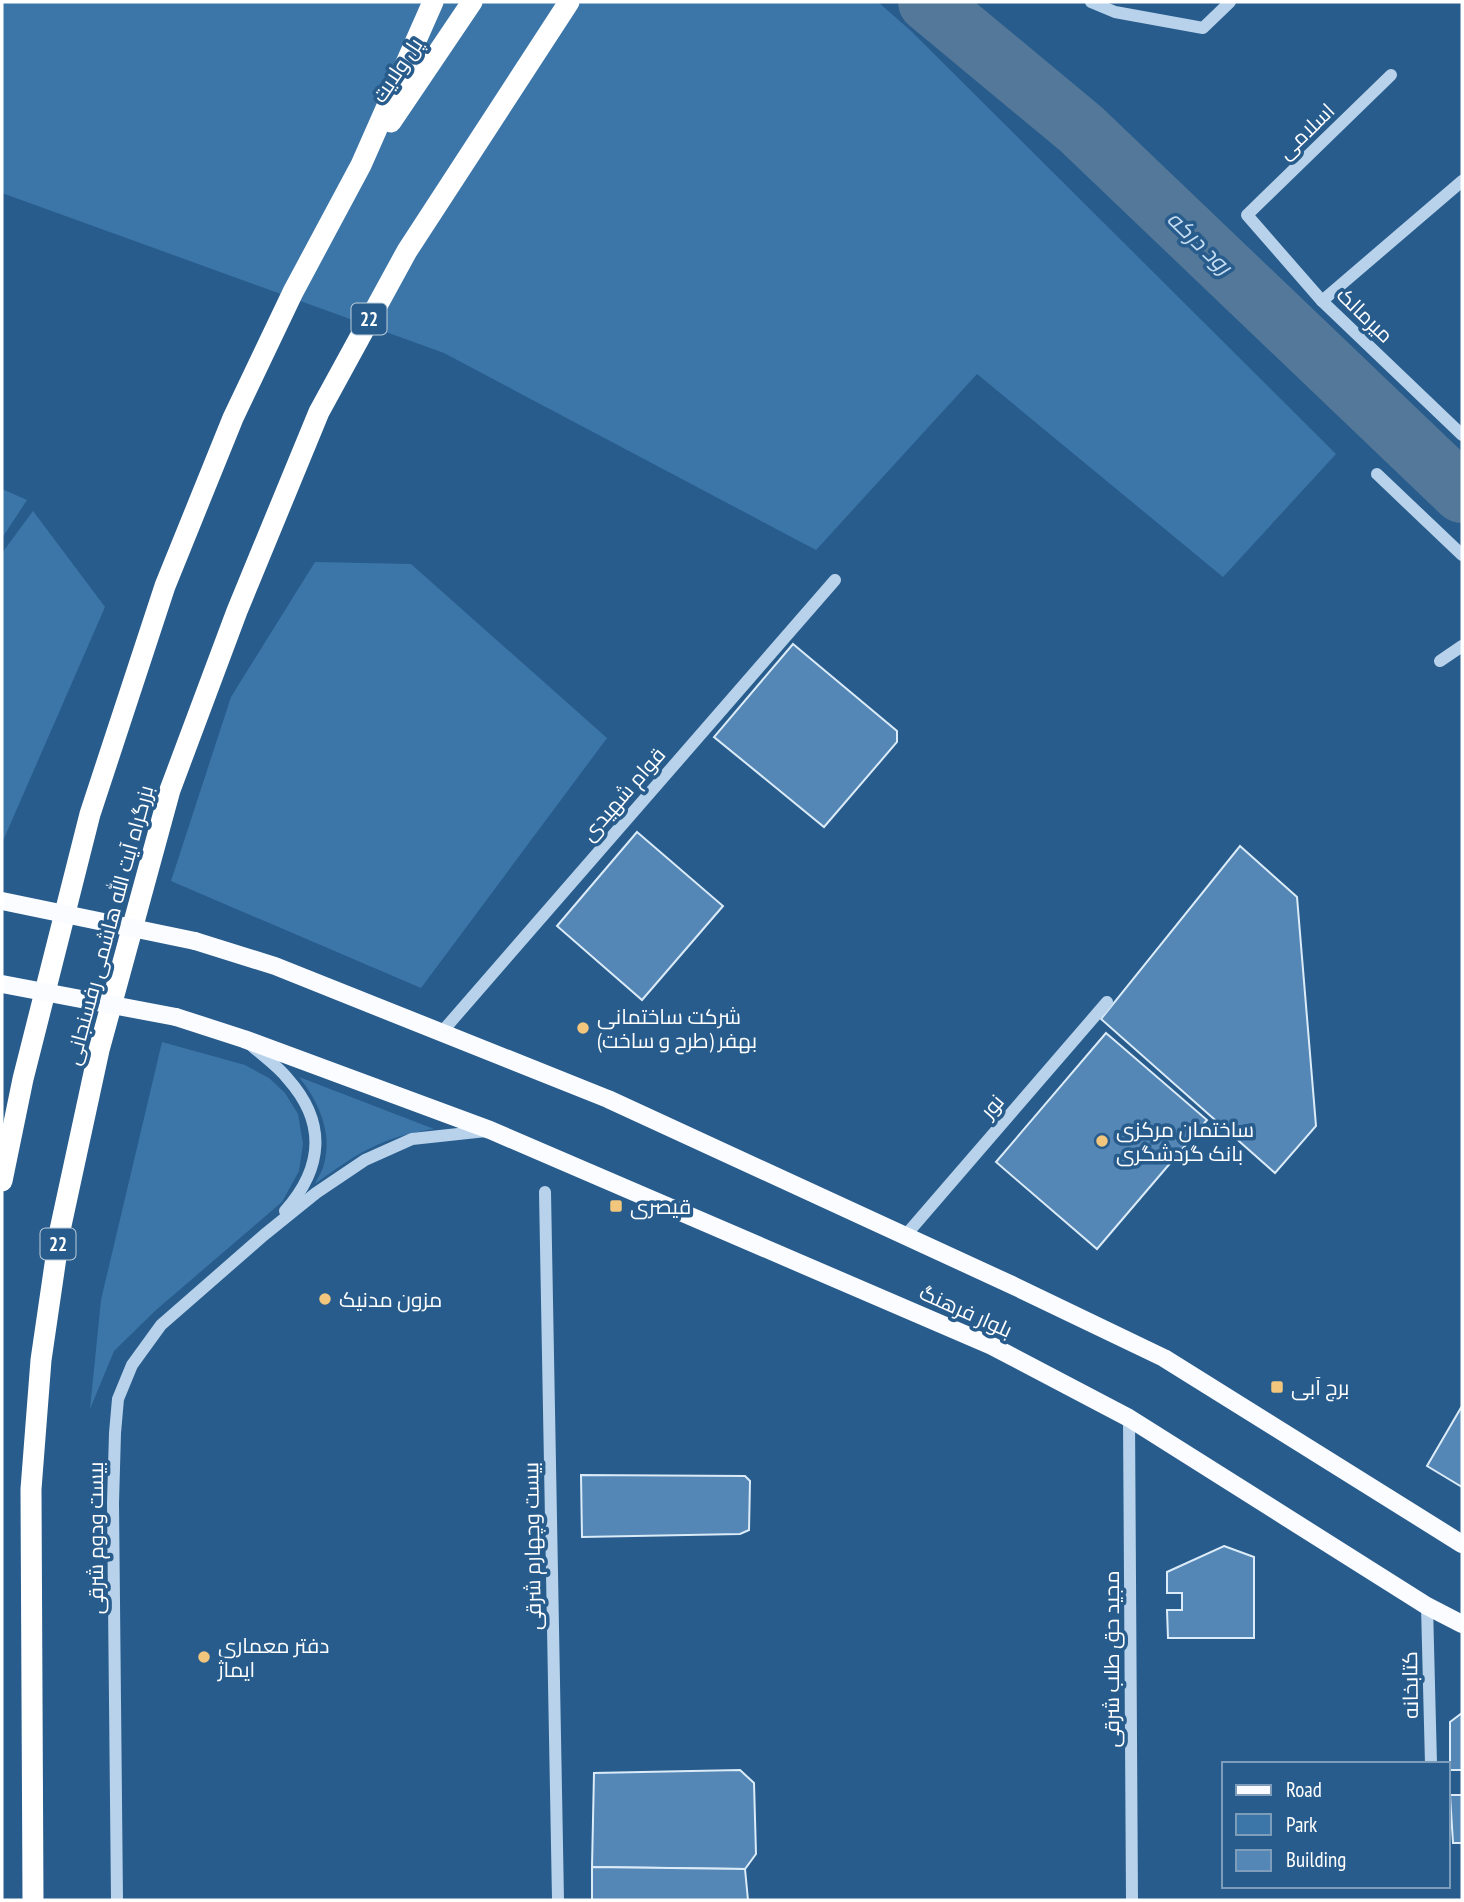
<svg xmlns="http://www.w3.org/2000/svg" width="1464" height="1902" font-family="'PT Sans Narrow',Cairo,sans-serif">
<rect width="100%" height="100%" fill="#285c8c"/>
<!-- green -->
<g fill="#3c76a9">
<path d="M 2,2 L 878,2 L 911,31 L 1336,454 L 1223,577 L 977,374 L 816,550 L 444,353 L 2,193 Z"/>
<path d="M 2,489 L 27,500 L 2,538 Z"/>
<path d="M 33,511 L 105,607 L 2,843 L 2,553 Z"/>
<path d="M 315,562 L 411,564 L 607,738 L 421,988 L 171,881 L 231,697 Z"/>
<path d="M 162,1042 L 245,1065 L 269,1078 L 285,1093 L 298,1114 L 303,1144 L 299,1171 L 282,1202 L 156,1310 L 114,1351 L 90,1409 L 101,1300 Z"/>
<path d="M 299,1077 L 434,1129 C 381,1137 358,1153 315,1184 C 318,1177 323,1170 324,1164 C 333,1133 318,1100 299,1077 Z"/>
</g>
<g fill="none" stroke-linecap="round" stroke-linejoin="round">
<!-- river -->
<path stroke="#537899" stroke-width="60" d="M 928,2 L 1081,129 L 1462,493"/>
</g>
<!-- building -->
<g fill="#5487b5" stroke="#dbebf8" stroke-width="2">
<path d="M 793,644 L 897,731 L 897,742 L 824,827 L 714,737 Z"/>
<path d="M 637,832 L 723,906 L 642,1000 L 557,926 Z"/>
<path d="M 1240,846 L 1297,897 L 1316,1126 L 1275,1173 L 1101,1019 Z"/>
<path d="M 1106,1033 L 1207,1120 L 1097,1249 L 996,1162 Z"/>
<path d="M 1462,1406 L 1462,1487 L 1427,1466 Z"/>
<path d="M 581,1475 L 745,1476 L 750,1481 L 749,1530 L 740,1534 L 582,1537 Z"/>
<path d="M 1224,1546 L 1254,1557 L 1254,1638 L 1168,1638 L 1167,1610 L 1182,1610 L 1182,1593 L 1167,1593 L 1167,1572 Z"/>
<path d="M 1462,1713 L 1462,1782 L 1462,1770 L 1450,1770 L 1450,1722 Z"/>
<path d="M 740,1770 L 754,1783 L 756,1854 L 745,1869 L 592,1867 L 594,1773 Z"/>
<path d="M 1450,1795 L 1462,1795 L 1462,1843 L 1453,1843 Z"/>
<path d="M 592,1867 L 745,1869 L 748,1900 L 592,1900 Z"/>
</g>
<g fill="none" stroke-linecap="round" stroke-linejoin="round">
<!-- minor -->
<g stroke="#b7d2ea" stroke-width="12">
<path d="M 1091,2 L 1115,12 L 1203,28 L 1230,2"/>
<path d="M 1391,75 L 1247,215 L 1322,301 L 1462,435"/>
<path d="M 1322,301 L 1462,181"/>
<path d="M 1377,474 L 1462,555"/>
<path d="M 1440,661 L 1462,646"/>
<path d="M 441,1033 L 835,580"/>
<path d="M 251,1045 C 263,1056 278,1066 288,1079 C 327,1123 323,1168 285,1211"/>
<path d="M 545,1192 L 558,1900"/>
<path d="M 905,1236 L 1107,1002"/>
<path d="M 1129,1418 L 1132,1900"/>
<path d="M 1427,1606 L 1431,1764"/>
<path d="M 117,1900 L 113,1503 L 115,1433 L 118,1399 L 132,1365 L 161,1325 L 264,1235 L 316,1193 L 365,1160 L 412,1139 L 486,1131"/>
</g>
<!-- major -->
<g stroke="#fafcff" stroke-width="18">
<path d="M 195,941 L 275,966 L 608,1099 L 1012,1285 L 1164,1358 L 1462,1544"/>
<path d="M 176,1017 L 244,1039 L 490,1130 L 992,1346 L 1129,1418 L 1427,1606 L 1462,1624"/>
</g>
<!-- highway -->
<g stroke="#fff" stroke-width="21">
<path d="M 391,122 L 472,2"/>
<path d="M 2,1181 L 23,1079 L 90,814 L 165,586 L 233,418 L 293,292 L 361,165 L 433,2"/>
<path d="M 33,1900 L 31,1489 L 41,1360 L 60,1230 L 99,1050 L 170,790 L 237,611 L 319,412 L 407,251 L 569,2"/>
</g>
<!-- major-bridge -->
<g stroke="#fafcff" stroke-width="18">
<path d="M 2,901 L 195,941"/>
<path d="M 2,984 L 176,1017"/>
</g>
</g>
<!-- markers -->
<g fill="#f2c67d" stroke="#285c8c" stroke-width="2.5">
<circle cx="583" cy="1028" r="7"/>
<circle cx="1102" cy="1141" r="7"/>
<rect x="609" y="1199" width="14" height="14" rx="3.5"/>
<circle cx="325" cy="1299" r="7"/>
<rect x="1270" y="1380" width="14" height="14" rx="3.5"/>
<circle cx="204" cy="1657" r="7"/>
</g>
<g text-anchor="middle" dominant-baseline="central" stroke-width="7" stroke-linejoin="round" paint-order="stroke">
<!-- shield labels -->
<g fill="#285c8c" stroke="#becedc" stroke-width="2">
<rect x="351.5" y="303.5" width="35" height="31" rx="5"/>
<rect x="40.5" y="1228.5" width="35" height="31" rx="5"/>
</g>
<g font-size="19" font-weight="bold" fill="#fff">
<text x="369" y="319">22</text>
<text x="58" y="1244">22</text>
</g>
<!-- street labels -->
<g font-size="21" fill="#fff" stroke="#285c8c">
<text transform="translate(397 70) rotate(-56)">پل ولایت</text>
<text transform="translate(1306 131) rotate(-44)">اسلامی</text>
<text transform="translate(1365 315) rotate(44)">میرمالک</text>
<text transform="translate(623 794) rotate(-49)">قوام شهیدی</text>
<text transform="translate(109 925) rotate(-75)">بزرگراه آیت الله هاشمی رفسنجانی</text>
<text transform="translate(992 1106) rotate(-49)">نور</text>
<text transform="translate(966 1311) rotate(24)">بلوار فرهنگ</text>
<text transform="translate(95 1538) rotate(-90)">بیست ودوم شرقی</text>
<text transform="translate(532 1546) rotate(-91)">بیست وچهارم شرقی</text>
<text transform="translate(1111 1659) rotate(-90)">مجید حق طلب شرقی</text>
<text transform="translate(1410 1685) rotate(-91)">کتابخانه</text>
</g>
<!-- poi labels -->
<g font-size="21" fill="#fff" stroke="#285c8c" text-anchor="start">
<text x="597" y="1016">شرکت ساختمانی<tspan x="597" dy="24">بهفر (طرح و ساخت)</tspan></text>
<text x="1116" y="1129">ساختمان مرکزی<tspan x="1116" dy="24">بانک گردشگری</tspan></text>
<text x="630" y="1206">قیصری</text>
<text x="339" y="1299">مزون مدنیک</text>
<text x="1291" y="1387">برج آبی</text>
<text x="218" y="1645">دفتر معماری<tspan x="218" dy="24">ایماژ</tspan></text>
</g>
<!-- water labels -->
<g font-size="23" font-style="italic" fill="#c3dcf1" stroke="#285c8c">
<text transform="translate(1200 242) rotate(44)">رود درکه</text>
</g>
</g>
<!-- border -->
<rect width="1464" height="1902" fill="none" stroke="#ffffff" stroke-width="7"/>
<!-- legend -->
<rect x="1222" y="1762" width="228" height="126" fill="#285c8c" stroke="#7e9dba" stroke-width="2"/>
<rect x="1236" y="1785" width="35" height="10" fill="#fafcff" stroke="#7e9dba" stroke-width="2"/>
<text x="1286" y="1797" font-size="21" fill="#ffffff">Road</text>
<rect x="1236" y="1814" width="35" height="21" fill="#3c76a9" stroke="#7e9dba" stroke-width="2"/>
<text x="1286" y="1832" font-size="21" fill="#ffffff">Park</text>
<rect x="1236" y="1850" width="35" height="21" fill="#5487b5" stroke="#7e9dba" stroke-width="2"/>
<text x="1286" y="1867" font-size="21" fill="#ffffff">Building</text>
</svg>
